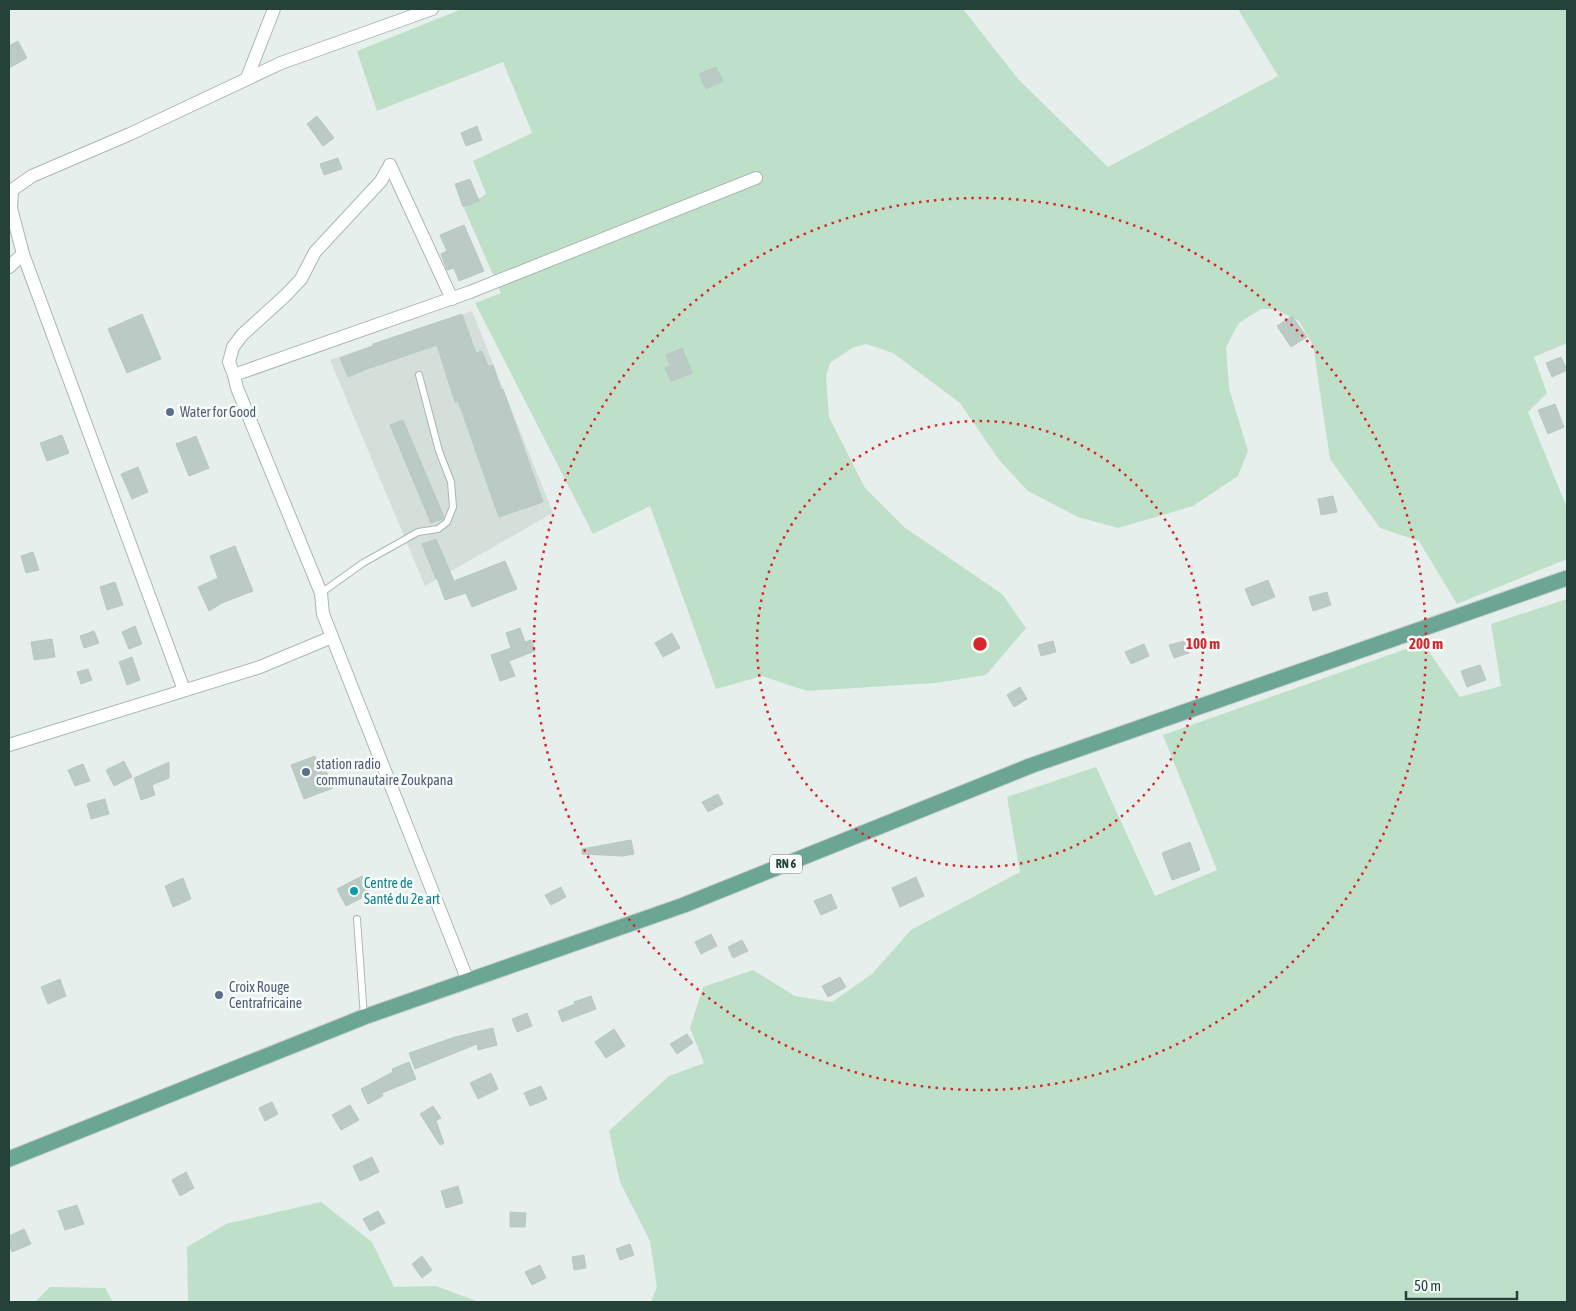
<svg xmlns="http://www.w3.org/2000/svg" width="1576" height="1311" font-family="'Asap Condensed',sans-serif">
<rect width="100%" height="100%" fill="#e6efeb"/>
<!-- built -->
<path fill="#d4dfda" d="M 472,311 L 553,513 L 425,586 L 330,360 Z"/>
<!-- green -->
<g fill="#bfe0c8">
<path d="M 462,9 L 963,9 L 1018,79 L 1108,167 L 1278,76 L 1238,9 L 1567,9 L 1567,343 L 1534,357 L 1547,393 L 1528,412 L 1567,508 L 1567,559 L 1457,604 L 1419,541 L 1380,528 L 1330,459 L 1313,345 L 1299,321 L 1275,309 L 1261,309 L 1239,323 L 1226,347 L 1229,388 L 1248,451 L 1238,476 L 1193,506 L 1118,528 L 1078,517 L 1028,491 L 999,460 L 960,403 L 893,353 L 866,344 L 852,348 L 830,363 L 826,376 L 829,417 L 865,488 L 904,527 L 1002,594 L 1026,628 L 986,675 L 935,683 L 807,691 L 762,676 L 716,689 L 650,506 L 593,534 L 475,303 L 501,293 L 464,208 L 486,194 L 473,161 L 532,133 L 503,62 L 377,111 L 357,51 Z"/>
<path d="M 1567,599 L 1567,1302 L 651,1302 L 657,1287 L 650,1241 L 620,1182 L 609,1131 L 669,1076 L 704,1063 L 690,1028 L 703,987 L 753,970 L 795,996 L 832,1002 L 872,974 L 911,930 L 1020,872 L 1007,797 L 1096,767 L 1155,896 L 1217,870 L 1163,735 L 1423,643 L 1460,697 L 1501,686 L 1491,624 Z"/>
<path d="M 321,1202 L 372,1242 L 394,1287 L 436,1286 L 479,1302 L 188,1302 L 187,1247 L 226,1224 Z"/>
<path d="M 50,1287 L 105,1288 L 113,1302 L 35,1302 Z"/>
</g>
<!-- building -->
<g fill="#bbcac4" stroke="#b8c9c2">
<path d="M 18,41 L 27,58 L 9,68 L 9,46 Z"/>
<path d="M 716,67 L 723,81 L 706,89 L 699,74 Z"/>
<path d="M 317,116 L 334,138 L 323,146 L 307,124 Z"/>
<path d="M 477,126 L 482,140 L 466,146 L 461,133 Z"/>
<path d="M 338,158 L 342,169 L 324,175 L 320,164 Z"/>
<path d="M 470,179 L 479,201 L 463,207 L 455,184 Z"/>
<path d="M 464,225 L 484,271 L 459,281 L 454,268 L 447,270 L 441,254 L 447,251 L 440,235 Z"/>
<path d="M 142,314 L 161,359 L 127,373 L 108,329 Z"/>
<path d="M 462,314 L 476,353 L 482,351 L 488,366 L 493,365 L 501,390 L 503,389 L 543,502 L 499,517 L 458,401 L 455,402 L 437,345 L 367,369 L 348,377 L 340,358 L 373,346 L 373,344 Z"/>
<path d="M 1292,316 L 1307,337 L 1291,347 L 1277,326 Z"/>
<path d="M 682,348 L 692,373 L 671,381 L 665,368 L 670,366 L 666,355 Z"/>
<path d="M 1561,357 L 1567,370 L 1552,377 L 1546,363 Z"/>
<path d="M 1555,404 L 1564,427 L 1548,434 L 1538,410 Z"/>
<path d="M 403,420 L 444,517 L 443,519 L 431,523 L 390,425 Z"/>
<path d="M 62,435 L 69,453 L 47,461 L 40,443 Z"/>
<path d="M 196,436 L 209,468 L 189,476 L 176,444 Z"/>
<path d="M 138,467 L 148,492 L 132,499 L 121,474 Z"/>
<path d="M 1333,496 L 1337,512 L 1321,515 L 1318,499 Z"/>
<path d="M 436,539 L 454,581 L 505,561 L 517,589 L 472,607 L 466,593 L 445,600 L 437,578 L 436,579 L 422,544 Z"/>
<path d="M 235,546 L 253,591 L 222,603 L 209,611 L 198,587 L 218,578 L 210,556 Z"/>
<path d="M 33,552 L 39,570 L 26,573 L 21,556 Z"/>
<path d="M 1268,580 L 1275,597 L 1252,606 L 1245,589 Z"/>
<path d="M 115,582 L 123,605 L 107,610 L 100,587 Z"/>
<path d="M 1327,592 L 1331,605 L 1313,611 L 1309,597 Z"/>
<path d="M 135,626 L 142,644 L 129,649 L 122,632 Z"/>
<path d="M 520,628 L 525,642 L 531,640 L 535,651 L 509,661 L 515,676 L 500,681 L 491,655 L 511,648 L 506,633 Z"/>
<path d="M 94,631 L 99,643 L 84,648 L 80,636 Z"/>
<path d="M 672,633 L 680,648 L 663,657 L 655,643 Z"/>
<path d="M 52,639 L 55,657 L 34,660 L 31,642 Z"/>
<path d="M 1053,641 L 1056,652 L 1041,656 L 1038,645 Z"/>
<path d="M 1185,641 L 1189,653 L 1174,658 L 1169,645 Z"/>
<path d="M 1144,644 L 1149,656 L 1131,664 L 1125,652 Z"/>
<path d="M 132,657 L 140,680 L 127,685 L 119,662 Z"/>
<path d="M 1480,665 L 1486,680 L 1467,687 L 1461,671 Z"/>
<path d="M 88,669 L 92,680 L 81,684 L 77,672 Z"/>
<path d="M 1020,687 L 1027,699 L 1014,707 L 1007,695 Z"/>
<path d="M 315,756 L 322,773 L 326,771 L 333,788 L 304,799 L 291,765 Z"/>
<path d="M 124,761 L 132,777 L 114,786 L 106,770 Z"/>
<path d="M 169,762 L 169,778 L 152,785 L 155,795 L 141,800 L 134,778 Z"/>
<path d="M 83,764 L 90,781 L 75,786 L 68,770 Z"/>
<path d="M 718,794 L 723,804 L 708,812 L 702,802 Z"/>
<path d="M 105,799 L 109,814 L 91,819 L 87,804 Z"/>
<path d="M 631,840 L 634,854 L 623,856 L 582,854 L 582,849 Z"/>
<path d="M 1190,842 L 1200,870 L 1172,880 L 1162,853 Z"/>
<path d="M 362,876 L 371,893 L 346,906 L 337,889 Z"/>
<path d="M 916,877 L 924,896 L 900,907 L 892,888 Z"/>
<path d="M 183,878 L 191,899 L 173,907 L 165,886 Z"/>
<path d="M 561,887 L 566,897 L 551,905 L 545,895 Z"/>
<path d="M 831,894 L 837,908 L 821,915 L 814,901 Z"/>
<path d="M 711,934 L 717,946 L 701,954 L 695,942 Z"/>
<path d="M 742,940 L 748,951 L 733,958 L 728,947 Z"/>
<path d="M 840,977 L 846,987 L 828,997 L 822,986 Z"/>
<path d="M 60,979 L 66,996 L 48,1004 L 41,987 Z"/>
<path d="M 591,996 L 596,1009 L 562,1022 L 558,1011 L 575,1004 L 574,1002 Z"/>
<path d="M 527,1013 L 532,1026 L 517,1032 L 512,1019 Z"/>
<path d="M 493,1028 L 497,1045 L 478,1050 L 477,1044 L 415,1069 L 409,1053 L 455,1037 Z"/>
<path d="M 614,1029 L 625,1046 L 606,1058 L 595,1042 Z"/>
<path d="M 687,1034 L 693,1043 L 677,1054 L 670,1044 Z"/>
<path d="M 409,1062 L 416,1079 L 382,1093 L 383,1096 L 368,1104 L 361,1089 L 393,1072 L 392,1069 Z"/>
<path d="M 491,1073 L 498,1089 L 478,1099 L 470,1083 Z"/>
<path d="M 541,1086 L 547,1099 L 530,1106 L 524,1093 Z"/>
<path d="M 272,1102 L 278,1114 L 265,1121 L 259,1108 Z"/>
<path d="M 350,1105 L 359,1120 L 341,1130 L 332,1115 Z"/>
<path d="M 433,1106 L 441,1118 L 436,1121 L 444,1143 L 440,1145 L 420,1114 Z"/>
<path d="M 372,1157 L 379,1172 L 360,1181 L 353,1166 Z"/>
<path d="M 186,1172 L 194,1188 L 180,1196 L 172,1180 Z"/>
<path d="M 458,1186 L 463,1203 L 446,1208 L 441,1191 Z"/>
<path d="M 77,1205 L 84,1224 L 65,1230 L 58,1211 Z"/>
<path d="M 378,1211 L 385,1223 L 370,1231 L 363,1219 Z"/>
<path d="M 510,1212 L 526,1213 L 525,1227 L 510,1227 Z"/>
<path d="M 24,1229 L 31,1244 L 12,1252 L 9,1245 L 9,1236 Z"/>
<path d="M 630,1244 L 634,1255 L 620,1260 L 616,1249 Z"/>
<path d="M 584,1255 L 586,1268 L 574,1270 L 572,1257 Z"/>
<path d="M 422,1256 L 432,1270 L 422,1278 L 412,1264 Z"/>
<path d="M 540,1265 L 546,1278 L 532,1285 L 525,1272 Z"/>
</g>
<g fill="none" stroke-linecap="round" stroke-linejoin="round">
<defs>
<g id="service">
<path d="M 321,593 L 363,563 L 418,532 L 438,529 L 447,522 L 453,507 L 451,482 L 439,451 L 419,375"/>
<path d="M 357,919 L 364,1017"/>
</g>
<g id="minor">
<path d="M 247,78 L 274,9"/>
<path d="M 390,165 L 452,299"/>
<path d="M 9,267 L 23,254"/>
<path d="M 234,375 L 229,362 L 233,347 L 242,335 L 286,295 L 301,279 L 315,252 L 381,181 L 390,165"/>
<path d="M 184,690 L 23,254 L 11,208 L 12,190 L 32,176 L 130,134 L 281,63 L 432,9"/>
<path d="M 9,745 L 260,667 L 332,637"/>
<path d="M 468,981 L 323,614 L 321,593 L 237,388 L 234,375 L 470,292 L 756,178"/>
</g>
<path id="primary" d="M 9,1159 L 364,1017 L 684,905 L 1030,766 L 1567,578"/>
</defs>
<!-- service casing -->
<use href="#service" stroke="#a8b8b2" stroke-width="8"/>
<!-- minor casing -->
<use href="#minor" stroke="#a8b8b2" stroke-width="14"/>
<!-- primary casing -->
<use href="#primary" stroke="#c2cac8" stroke-width="17"/>
<!-- service -->
<use href="#service" stroke="#fff" stroke-width="6"/>
<!-- minor -->
<use href="#minor" stroke="#fff" stroke-width="12"/>
<!-- primary -->
<use href="#primary" stroke="#6aa596" stroke-width="15"/>
</g>
<!-- distance rings -->
<g fill="none" stroke="#d62828" stroke-width="2.5" stroke-dasharray="2.5 5">
<circle cx="980" cy="644" r="223"/>
<circle cx="980" cy="644" r="446"/>
</g>
<!-- markers -->
<g fill="#5c6f8a" stroke="#f7fbf9" stroke-width="2">
<circle cx="170" cy="412" r="5"/>
<circle cx="306" cy="772" r="5"/>
<circle cx="219" cy="995" r="5"/>
</g>
<circle fill="#0f9aa8" stroke="#f7fbf9" stroke-width="2" cx="354" cy="891" r="5"/>
<g text-anchor="middle" dominant-baseline="central" stroke-width="5" stroke-linejoin="round" paint-order="stroke">
<!-- shield labels -->
<rect fill="#f7fbf9" stroke="#637a73" stroke-width="1" x="770" y="854.5" width="32" height="19" rx="4"/>
<g font-size="12" font-weight="bold" fill="#24423a">
<text x="786" y="864">RN 6</text>
</g>
<!-- service labels -->
<g font-size="14" fill="#4e5e75" stroke="#f7fbf9" text-anchor="start">
<text x="180" y="412">Water for Good</text>
<text x="316" y="764">station radio<tspan x="316" dy="16">communautaire Zoukpana</tspan></text>
<text x="229" y="987">Croix Rouge<tspan x="229" dy="16">Centrafricaine</tspan></text>
</g>
<!-- culture labels -->
<g font-size="14" fill="#0d838f" stroke="#f7fbf9" text-anchor="start">
<text x="364" y="883">Centre de<tspan x="364" dy="16">Santé du 2e art</tspan></text>
</g>
</g>
<circle cx="980" cy="644" r="8" fill="#d62828" stroke="#f7fbf9" stroke-width="2.5"/>
<g font-size="15" text-anchor="middle" font-weight="bold" fill="#d62828" stroke="#f7fbf9" stroke-width="5" stroke-linejoin="round" paint-order="stroke">
<text x="1203" y="649">100 m</text>
<text x="1426" y="649">200 m</text>
</g>
<!-- border -->
<rect width="1576" height="1311" fill="none" stroke="#24423a" stroke-width="20"/>
<!-- scale -->
<path d="M1406 1291v8h111v-8" fill="none" stroke="#24423a" stroke-width="2.5"/>
<text x="1414" y="1291" font-size="15" fill="#24423a" stroke="#f7fbf9" stroke-width="4" paint-order="stroke">50 m</text>
</svg>
